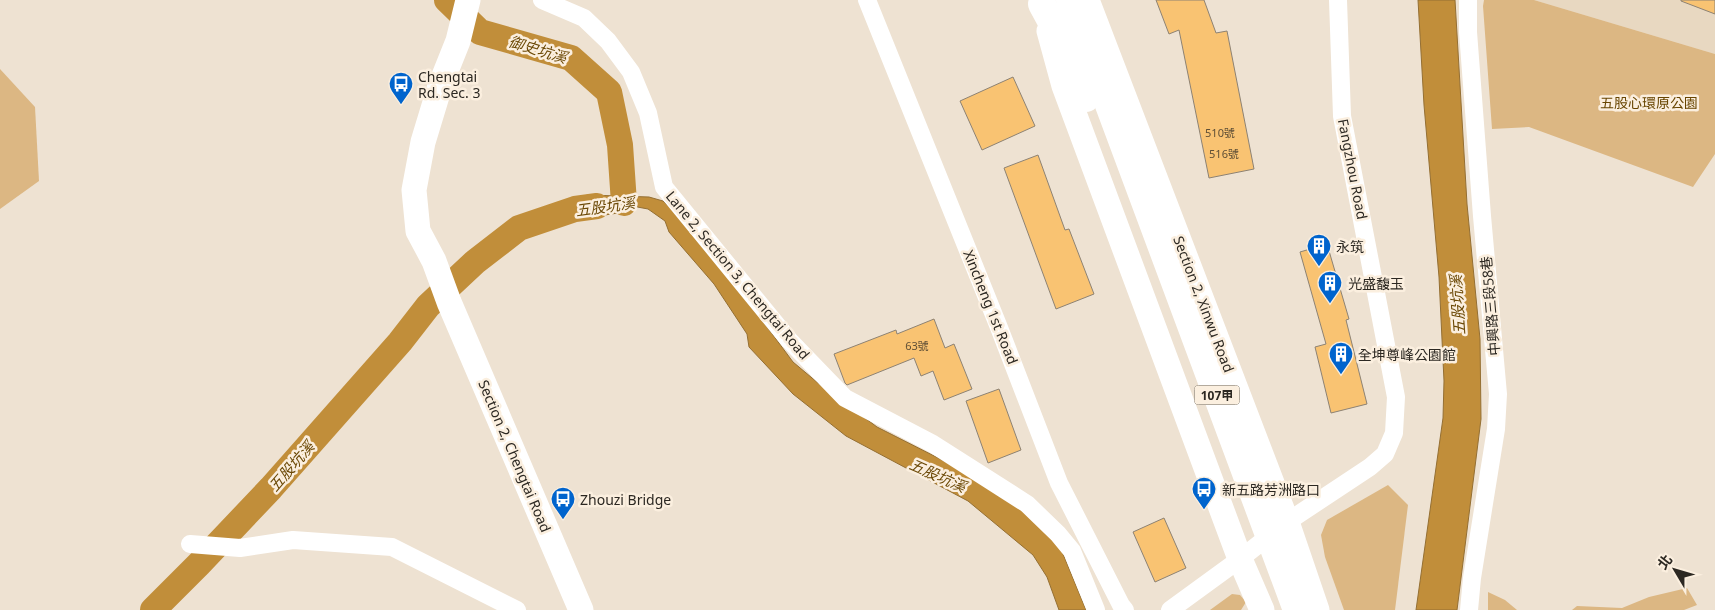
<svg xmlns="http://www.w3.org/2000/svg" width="1715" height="610" font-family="'Noto Sans','Noto Sans TC',sans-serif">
<rect width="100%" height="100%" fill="#eee2d2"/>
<!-- built -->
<path fill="#e8d8c1" d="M 1534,0 L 1715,0 L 1715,54 Z"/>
<!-- green -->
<g fill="#dcb783">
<path d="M 1484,0 L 1534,0 L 1715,54 L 1715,154 L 1693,187 L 1529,127 L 1492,129 L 1483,6 Z"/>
<path d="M 0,69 L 35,107 L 39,181 L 0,209 Z"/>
<path d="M 1388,485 L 1408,505 L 1395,610 L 1344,610 L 1325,557 L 1321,535 L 1327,520 Z"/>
<path d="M 1687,588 L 1697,605 L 1684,610 L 1572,610 L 1577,606 L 1622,608 L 1649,597 Z"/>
<path d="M 1488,592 L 1505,600 L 1517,610 L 1488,610 Z"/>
<path d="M 1232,594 L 1240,595 L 1246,602 L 1241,610 L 1210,610 Z"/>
</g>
<!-- water -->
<g fill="#c18e3a" stroke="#946f33">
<path d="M 1418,0 L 1455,0 L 1467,204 L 1480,339 L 1481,419 L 1457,610 L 1416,610 L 1443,418 L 1444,381 L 1439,277 L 1424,105 Z"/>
<path d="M 588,195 L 649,197 L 663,201 L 683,219 L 747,300 L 793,362 L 818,383 L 877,427 L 950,464 L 1002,494 L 1034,521 L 1061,549 L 1086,610 L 1059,610 L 1047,577 L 1033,555 L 968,501 L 846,436 L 793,394 L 749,347 L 747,334 L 714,284 L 669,232 L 665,221 L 648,209 L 632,206 L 618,213 L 565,221 L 562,201 Z"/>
</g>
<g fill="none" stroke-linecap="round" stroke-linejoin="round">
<!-- river -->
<g stroke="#c18e3a" stroke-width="26">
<path d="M 447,0 L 480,32 L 571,58 L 609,92 L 620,145 L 624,203"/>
<path d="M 153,610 L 199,564 L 271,488 L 400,342 L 428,306 L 475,262 L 519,228 L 575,209 L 597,206"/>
</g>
</g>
<!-- building -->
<g fill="#f9c372" stroke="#8d8273">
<path d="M 1156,0 L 1204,0 L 1216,33 L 1227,31 L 1254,169 L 1209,178 L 1179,30 L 1169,34 Z"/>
<path d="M 1681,0 L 1715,0 L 1715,14 L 1681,1 Z"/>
<path d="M 1013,77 L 1035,126 L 982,150 L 960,101 Z"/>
<path d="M 1038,155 L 1065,230 L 1069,229 L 1094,294 L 1056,309 L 1004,168 Z"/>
<path d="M 1327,244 L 1349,319 L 1346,320 L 1367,404 L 1331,413 L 1315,347 L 1326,344 L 1300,252 Z"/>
<path d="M 934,319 L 945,348 L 954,344 L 972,389 L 944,400 L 933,371 L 921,376 L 914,358 L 847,385 L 845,383 L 834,354 L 896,330 L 897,334 Z"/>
<path d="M 999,389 L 1021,450 L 988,463 L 966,401 Z"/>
<path d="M 1164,518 L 1186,568 L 1155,582 L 1133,532 Z"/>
</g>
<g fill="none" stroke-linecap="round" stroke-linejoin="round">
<!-- street -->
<g stroke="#fff" stroke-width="18">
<path d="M 542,0 L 584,18 L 608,41 L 631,72 L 648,113 L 664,187 L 789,340 L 845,398 L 933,444 L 1027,504 L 1058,534 L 1072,551 L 1096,610"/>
<path d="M 867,0 L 998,325 L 1059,483 L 1121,605 L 1125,610"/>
<path d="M 1468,0 L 1468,32 L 1482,216 L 1498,394 L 1496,429 L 1472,578 L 1469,610"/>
<path d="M 190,544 L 240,548 L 293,540 L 392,547 L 517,610"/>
<path d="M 1170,610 L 1240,559 L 1287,522 L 1370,467 L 1385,454 L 1394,433 L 1396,397 L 1342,116 L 1338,0"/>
</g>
<!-- secondary -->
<g stroke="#fff" stroke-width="25">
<path d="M 468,0 L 458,41 L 440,86 L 423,142 L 414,190 L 418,231 L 434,261 L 449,302 L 581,610"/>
<path d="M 1087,0 L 1287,522 L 1317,610"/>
<path d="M 1049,31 L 1064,86 L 1240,559 L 1262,610"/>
</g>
<!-- primary -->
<g stroke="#fff" stroke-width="28">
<path d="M 1070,0 L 1297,610"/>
<path d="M 1042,4 L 1067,50 L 1086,98"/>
</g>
</g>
<!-- icons -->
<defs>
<symbol id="bus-pin" viewBox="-11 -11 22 30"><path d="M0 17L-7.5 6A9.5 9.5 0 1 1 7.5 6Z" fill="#0064cd" stroke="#fbefdf"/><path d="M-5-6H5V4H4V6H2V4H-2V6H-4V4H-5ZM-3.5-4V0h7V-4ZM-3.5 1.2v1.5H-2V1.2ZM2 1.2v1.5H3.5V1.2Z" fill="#fff"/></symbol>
<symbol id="building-pin" viewBox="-11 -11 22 30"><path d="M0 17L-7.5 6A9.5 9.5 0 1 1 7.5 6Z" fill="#0064cd" stroke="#fbefdf"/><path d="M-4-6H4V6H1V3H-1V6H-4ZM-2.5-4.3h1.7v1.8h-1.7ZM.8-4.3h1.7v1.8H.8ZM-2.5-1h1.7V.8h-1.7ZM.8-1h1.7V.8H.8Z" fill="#fff"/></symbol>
</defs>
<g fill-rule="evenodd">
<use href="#bus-pin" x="387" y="70" width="28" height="38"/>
<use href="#building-pin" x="1305" y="232" width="28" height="38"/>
<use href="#building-pin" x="1316" y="269" width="28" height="38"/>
<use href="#building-pin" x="1327" y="340" width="28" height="38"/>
<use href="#bus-pin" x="1190" y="475" width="28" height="38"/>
<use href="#bus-pin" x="549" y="485" width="28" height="38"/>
</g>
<g text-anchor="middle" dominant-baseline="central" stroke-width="5" stroke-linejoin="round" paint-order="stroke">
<!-- number labels -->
<g font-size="11" fill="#5f4f36">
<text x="1220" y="132">510號</text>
<text x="1224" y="153">516號</text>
<text x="917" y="345">63號</text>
</g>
<!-- shield labels -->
<rect fill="#fbefdf" stroke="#6a645b" stroke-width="1" x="1194.5" y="385.5" width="45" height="19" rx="4"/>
<g font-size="12" font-weight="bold" fill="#2c2822">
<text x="1217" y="395">107甲</text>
</g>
<!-- poi labels -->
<g font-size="14" fill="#2c2822" stroke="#fbefdf" text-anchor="start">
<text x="418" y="76">Chengtai<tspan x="418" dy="16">Rd. Sec. 3</tspan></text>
<text x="1336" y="246">永筑</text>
<text x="1348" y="283">光盛馥玉</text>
<text x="1358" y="354">全坤尊峰公園館</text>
<text x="1222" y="489">新五路芳洲路口</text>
<text x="580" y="499">Zhouzi Bridge</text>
</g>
<!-- park labels -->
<g font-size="14" fill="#684500" stroke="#fbefdf">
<text x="1649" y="102">五股心環原公園</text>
</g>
<!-- street labels -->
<g font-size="14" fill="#2c2822" stroke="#fbefdf">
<text transform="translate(1353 169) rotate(79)">Fangzhou Road</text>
<text transform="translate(738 275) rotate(50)">Lane 2, Section 3, Chengtai Road</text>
<text transform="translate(1204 304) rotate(69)">Section 2, Xinwu Road</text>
<text transform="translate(1490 306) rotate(-95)">中興路三段58巷</text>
<text transform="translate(991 307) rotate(68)">Xincheng 1st Road</text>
<text transform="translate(515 456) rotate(67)">Section 2, Chengtai Road</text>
</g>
<!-- water labels -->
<g font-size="15" font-style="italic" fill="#6c4906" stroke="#fbefdf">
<text transform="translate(538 49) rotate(17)">御史坑溪</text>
<text transform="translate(605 206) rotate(-8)">五股坑溪</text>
<text transform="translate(1457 305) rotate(-94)">五股坑溪</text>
<text transform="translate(291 466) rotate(-49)">五股坑溪</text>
<text transform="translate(938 475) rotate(24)">五股坑溪</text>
</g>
</g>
<!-- north arrow -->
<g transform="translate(1675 570) rotate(308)" stroke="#fbefdf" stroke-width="4" paint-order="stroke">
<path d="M0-4L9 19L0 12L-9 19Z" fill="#2c2822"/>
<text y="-8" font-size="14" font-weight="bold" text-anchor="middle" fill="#2c2822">北</text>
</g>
</svg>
